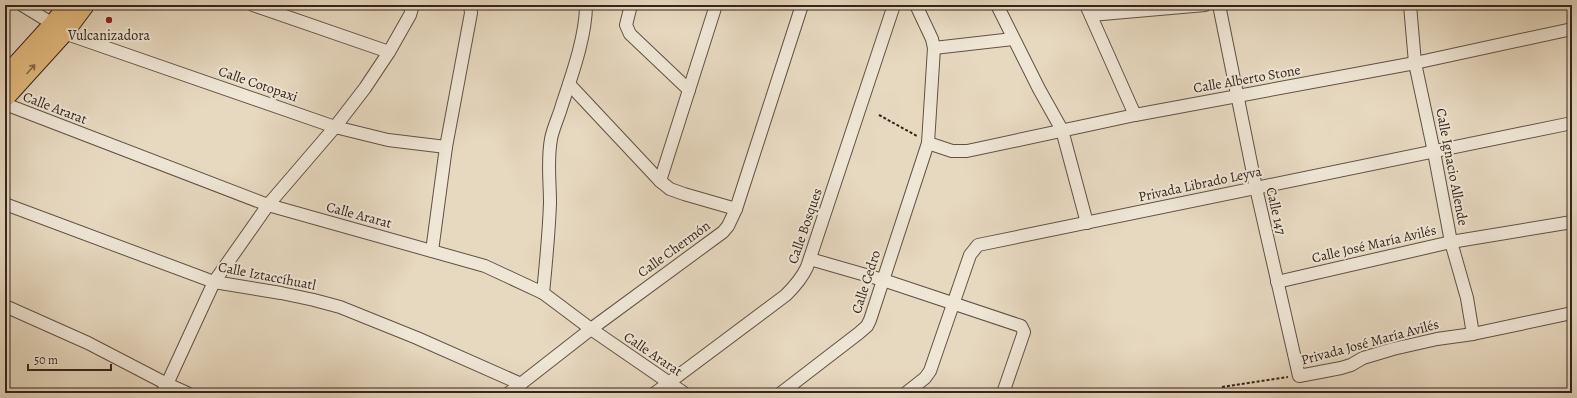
<svg xmlns="http://www.w3.org/2000/svg" width="1577" height="398" font-family="Alegreya,serif">
<rect width="100%" height="100%" fill="#e7d9c0"/>
<filter id="stains"><feTurbulence type="fractalNoise" baseFrequency=".005" numOctaves="4"/><feColorMatrix values="0 0 0 0 .2 0 0 0 0 .09 0 0 0 0 .02 0 0 0 .5 -.17"/></filter>
<radialGradient id="worn" r=".72"><stop offset=".6" stop-color="#630" stop-opacity="0"/><stop offset="1" stop-color="#630" stop-opacity=".3"/></radialGradient>
<g fill="none" stroke-linecap="round" stroke-linejoin="round">
<defs>
<g id="minor">
<path d="M 22,5 L 53,24"/>
<path d="M 253,5 L 389,52"/>
<path d="M 631,5 L 626,25 L 630,34 L 689,90"/>
<path d="M 997,5 L 1039,89 L 1062,130 L 1087,223"/>
<path d="M 1086,5 L 1135,115"/>
<path d="M 1219,5 L 1256,188 L 1299,376 L 1341,368 L 1351,365 L 1363,358 L 1393,349 L 1437,339 L 1473,334 L 1572,313"/>
<path d="M 1410,5 L 1415,63 L 1434,152 L 1451,242 L 1467,298 L 1473,334"/>
<path d="M 1091,15 L 1205,5"/>
<path d="M 64,33 L 335,127 L 388,140 L 446,147"/>
<path d="M 934,48 L 1013,39"/>
<path d="M 569,84 L 660,181 L 670,189 L 684,194 L 736,209"/>
<path d="M 5,104 L 268,205 L 485,266 L 543,293 L 591,329 L 684,393"/>
<path d="M 928,143 L 952,151 L 967,151 L 1135,115 L 1415,63 L 1572,29"/>
<path d="M 660,181 L 716,5"/>
<path d="M 5,204 L 214,282 L 281,293 L 314,300 L 340,307 L 417,338 L 521,384"/>
<path d="M 432,251 L 446,147 L 471,13 L 470,5"/>
<path d="M 810,259 L 883,280 L 1021,326 L 1024,332 L 1003,393"/>
<path d="M 1277,282 L 1451,242 L 1572,222"/>
<path d="M 543,293 C 546,263 549,233 550,203 C 550,181 547,161 551,139 C 553,128 559,116 562,105 C 572,75 586,36 586,5"/>
<path d="M 5,306 L 88,343 L 167,384 L 187,393"/>
<path d="M 162,393 L 167,384 L 214,282 L 268,205 L 335,127 L 365,88 L 389,52 L 410,15 L 413,5"/>
<path d="M 509,393 L 591,329 L 723,232 L 728,226 L 736,209 L 802,5"/>
<path d="M 655,393 L 786,295 C 795,286 802,278 807,267 L 894,5"/>
<path d="M 781,393 L 859,333 L 867,326 L 870,320 L 928,143 L 934,48 L 932,39 L 916,5"/>
<path d="M 906,393 L 925,378 L 930,371 L 970,255 L 978,245 L 1572,123"/>
</g>
<g id="primary">
<path d="M 5,77 L 53,24 L 68,5"/>
<path d="M 5,98 L 64,33 L 85,5"/>
</g>
</defs>
<!-- minor casing -->
<use href="#minor" stroke="#615145" stroke-width="14"/>
<!-- primary casing -->
<use href="#primary" stroke="#34241c" stroke-width="20"/>
<!-- path -->
<g stroke="#34241c" stroke-width="2" stroke-dasharray="3 2" stroke-linecap="butt">
<path d="M 879,115 L 917,136"/>
<path d="M 1222,387 L 1288,377"/>
</g>
<!-- minor -->
<use href="#minor" stroke="#efe6d6" stroke-width="12"/>
<!-- primary -->
<use href="#primary" stroke="#e4bc80" stroke-width="18"/>
</g>
<!-- one-way arrows -->
<defs><path id="oneway-shaft" d="M-6 0H5M1.5-3L5.5 0L1.5 3" fill="none" stroke-width="1.6" stroke-linecap="round" stroke-linejoin="round"/></defs>
<use stroke="#836849" href="#oneway-shaft" transform="translate(31 69) rotate(-48)"/>
<!-- markers -->
<circle fill="#8f2418" stroke="#efe6d6" stroke-width="1.5" cx="109" cy="20" r="4"/>
<g text-anchor="middle" dominant-baseline="central" stroke-width="4" stroke-linejoin="round" paint-order="stroke">
<!-- poi labels -->
<g font-size="14" fill="#34241c" stroke="#efe6d6">
<text x="109" y="35">Vulcanizadora</text>
</g>
<!-- street labels -->
<g font-size="14" fill="#34241c" stroke="#efe6d6">
<text transform="translate(1247 79) rotate(-10)">Calle Alberto Stone</text>
<text transform="translate(258 84) rotate(19)">Calle Cotopaxi</text>
<text transform="translate(55 108) rotate(21)">Calle Ararat</text>
<text transform="translate(1452 167) rotate(79)">Calle Ignacio Allende</text>
<text transform="translate(1200 184) rotate(-12)">Privada Librado Leyva</text>
<text transform="translate(1276 211) rotate(77)">Calle 147</text>
<text transform="translate(359 215) rotate(15)">Calle Ararat</text>
<text transform="translate(805 226) rotate(-71)">Calle Bosques</text>
<text transform="translate(1374 244) rotate(-13)">Calle José María Avilés</text>
<text transform="translate(674 249) rotate(-36)">Calle Chermón</text>
<text transform="translate(267 276) rotate(11)">Calle Iztaccíhuatl</text>
<text transform="translate(866 282) rotate(-72)">Calle Cedro</text>
<text transform="translate(1370 342) rotate(-15)">Privada José María Avilés</text>
<text transform="translate(653 354) rotate(34)">Calle Ararat</text>
</g>
</g>
<!-- margin -->
<rect width="1577" height="398" fill="none" stroke="#e7d9c0" stroke-width="20"/>
<rect x="6" y="6" width="1565" height="386" fill="none" stroke="#34241c" stroke-width="2"/>
<rect x="10" y="10" width="1557" height="378" fill="none" stroke="#34241c"/>
<!-- scale -->
<path d="M28 364v6h83v-6" fill="none" stroke="#34241c" stroke-width="2"/>
<text x="34" y="364" font-size="12" fill="#34241c" stroke="#efe6d6" stroke-width="3" paint-order="stroke">50 m</text>
<rect width="100%" height="100%" filter="url(#stains)"/>
<rect width="100%" height="100%" fill="url(#worn)"/>
</svg>
